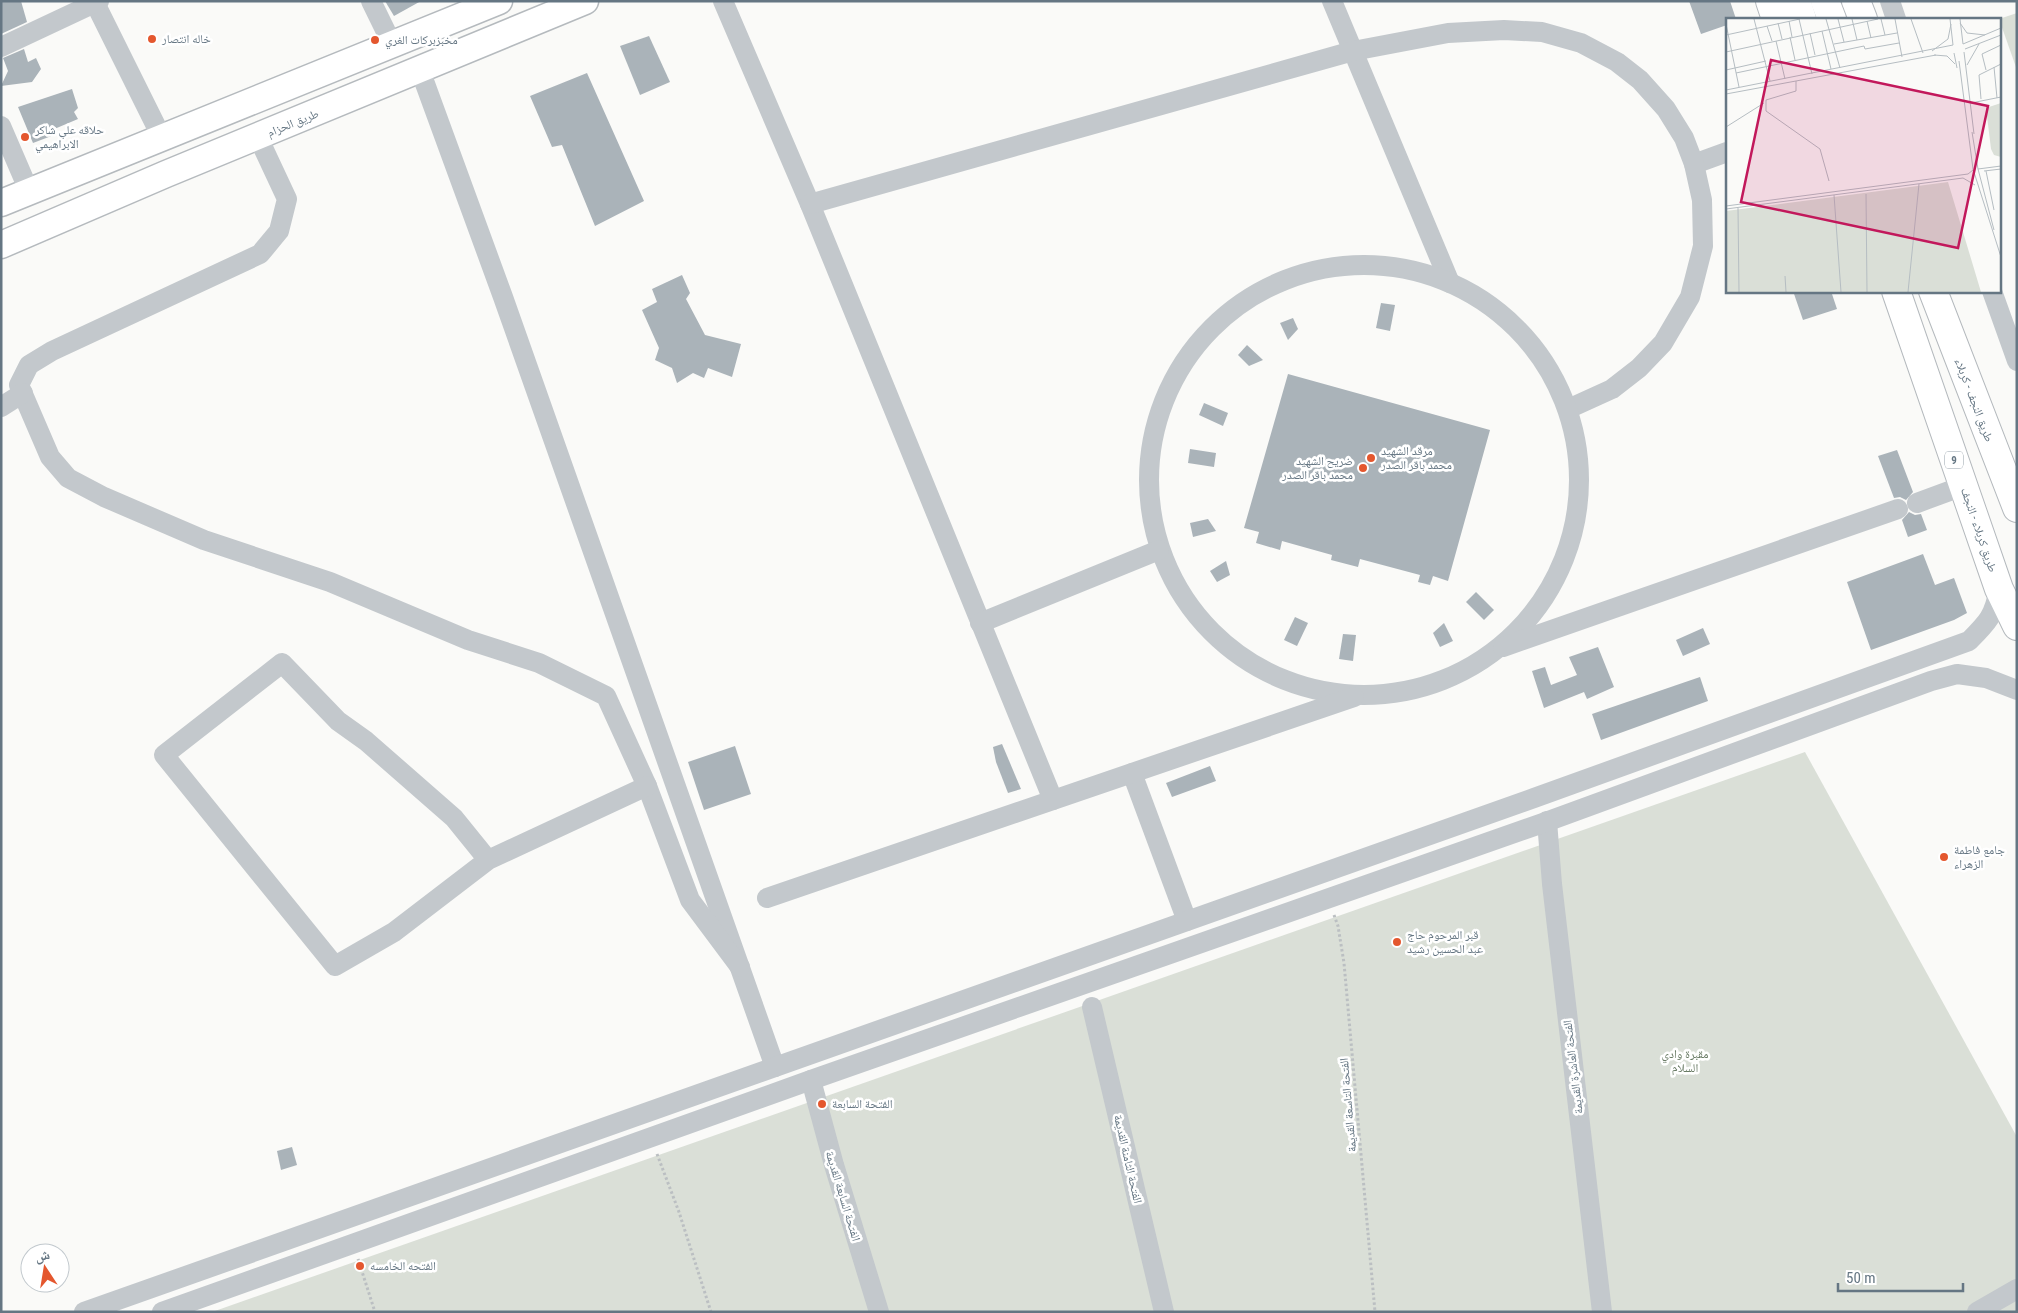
<svg xmlns="http://www.w3.org/2000/svg" width="2018" height="1313" font-family="'Roboto Condensed','Noto Naskh Arabic',sans-serif">
<rect width="100%" height="100%" fill="#fafaf8"/>
<!-- green -->
<g fill="#dadfd7">
<path d="M 2017,13 L 2017,70 L 1999,19 Z"/>
<path d="M 1805,752 L 2017,1137 L 2017,1312 L 212,1312 Z"/>
</g>
<!-- building -->
<g fill="#aab3b9">
<path d="M 1,1 L 21,1 L 27,22 L 1,34 Z"/>
<path d="M 385,1 L 421,1 L 394,16 Z"/>
<path d="M 1689,1 L 1730,1 L 1736,19 L 1727,19 L 1727,25 L 1701,34 Z"/>
<path d="M 649,36 L 670,82 L 640,95 L 620,46 Z"/>
<path d="M 24,49 L 28,62 L 36,58 L 41,69 L 32,82 L 1,86 L 8,71 L 3,58 Z"/>
<path d="M 587,73 L 644,201 L 595,226 L 562,145 L 552,147 L 530,96 Z"/>
<path d="M 72,89 L 78,108 L 74,112 L 78,119 L 52,130 L 54,135 L 33,143 L 18,107 Z"/>
<path d="M 682,275 L 690,293 L 686,299 L 705,335 L 741,344 L 732,377 L 708,368 L 704,378 L 693,373 L 677,383 L 672,368 L 655,360 L 659,348 L 642,310 L 657,302 L 652,289 Z"/>
<path d="M 1793,291 L 1831,291 L 1837,309 L 1803,320 Z"/>
<path d="M 1381,303 L 1395,305 L 1390,331 L 1376,328 Z"/>
<path d="M 1293,318 L 1298,329 L 1288,340 L 1280,323 Z"/>
<path d="M 1247,345 L 1263,360 L 1249,366 L 1238,355 Z"/>
<path d="M 1288,374 L 1490,430 L 1448,581 L 1433,576 L 1430,585 L 1418,582 L 1420,575 L 1360,559 L 1358,567 L 1331,560 L 1332,555 L 1282,541 L 1280,550 L 1256,543 L 1259,532 L 1244,528 Z"/>
<path d="M 1204,403 L 1228,413 L 1223,426 L 1199,415 Z"/>
<path d="M 1190,449 L 1216,453 L 1214,467 L 1188,463 Z"/>
<path d="M 1897,450 L 1913,492 L 1906,500 L 1900,497 L 1894,498 L 1878,456 Z"/>
<path d="M 1909,512 L 1915,515 L 1921,514 L 1927,530 L 1908,537 L 1902,520 Z"/>
<path d="M 1208,519 L 1216,531 L 1193,537 L 1190,523 Z"/>
<path d="M 1923,554 L 1935,585 L 1954,578 L 1967,613 L 1954,620 L 1871,650 L 1847,582 Z"/>
<path d="M 1226,561 L 1230,575 L 1217,582 L 1210,571 Z"/>
<path d="M 1476,592 L 1494,610 L 1484,620 L 1466,602 Z"/>
<path d="M 1295,617 L 1308,623 L 1297,646 L 1284,640 Z"/>
<path d="M 1444,623 L 1453,641 L 1440,647 L 1433,633 Z"/>
<path d="M 1703,628 L 1710,644 L 1683,656 L 1676,640 Z"/>
<path d="M 1343,634 L 1356,635 L 1353,661 L 1339,659 Z"/>
<path d="M 1598,647 L 1614,687 L 1587,699 L 1584,692 L 1544,708 L 1532,671 L 1545,667 L 1551,685 L 1577,675 L 1569,657 Z"/>
<path d="M 1700,677 L 1708,701 L 1601,740 L 1592,714 Z"/>
<path d="M 1002,744 L 1021,789 L 1008,793 L 996,762 L 993,747 Z"/>
<path d="M 735,746 L 751,794 L 704,810 L 688,762 Z"/>
<path d="M 1210,766 L 1216,781 L 1172,797 L 1166,783 Z"/>
<path d="M 292,1147 L 297,1165 L 281,1170 L 277,1151 Z"/>
</g>
<g fill="none" stroke-linecap="round" stroke-linejoin="round">
<defs>
<g id="major">
<path d="M 1,203 L 499,1"/>
<path d="M 1,245 L 166,174 L 585,1"/>
</g>
<g id="highway">
<path d="M 1770,1 L 1776,19"/>
<path d="M 1796,1 L 1802,19"/>
<path d="M 1825,1 L 1832,19"/>
<path d="M 1856,1 L 1863,19"/>
<path d="M 1896,291 L 1999,589 L 2017,626"/>
<path d="M 1933,291 L 2017,508"/>
</g>
</defs>
<!-- major casing -->
<use href="#major" stroke="#b5babe" stroke-width="29"/>
<!-- highway casing -->
<use href="#highway" stroke="#b4b9bd" stroke-width="30"/>
<!-- path -->
<g stroke="#bbbfc2" stroke-width="3" stroke-dasharray="2.5 2.5" stroke-linecap="butt">
<path d="M 1334,915 L 1338,926 L 1344,963 L 1375,1312"/>
<path d="M 657,1154 L 679,1212 L 711,1312"/>
<path d="M 358,1259 L 375,1312"/>
</g>
<!-- minor -->
<g stroke="#c3c8cc" stroke-width="20">
<path d="M 94,1 L 162,138"/>
<path d="M 371,1 L 393,46"/>
<path d="M 723,1 L 810,204 L 1053,800"/>
<path d="M 1332,1 L 1450,283"/>
<path d="M 1890,1 L 1896,19"/>
<path d="M 1,47 L 99,1"/>
<path d="M 420,70 L 503,297 L 775,1067"/>
<path d="M 1,126 L 29,191"/>
<path d="M 258,137 L 287,199 L 279,231 L 260,254 L 52,351 L 29,365 L 19,385 L 50,457 L 68,478 L 104,497 L 204,540 L 330,582 L 468,640 L 539,663 L 606,696 L 647,786 L 690,900 L 740,967"/>
<path d="M 1694,164 L 1727,152"/>
<path d="M 810,204 L 1353,51 L 1448,33 L 1504,30 L 1542,32 L 1581,43 L 1617,62 L 1640,80 L 1666,109 L 1684,138 L 1694,164 L 1702,200 L 1703,246 L 1690,297 L 1663,343 L 1639,368 L 1612,389 L 1568,409"/>
<circle cx="1364" cy="480" r="215"/>
<path d="M 1992,291 L 2017,361"/>
<path d="M 1,407 L 23,393"/>
<path d="M 1917,503 L 1963,486"/>
<path d="M 980,623 L 1159,550"/>
<path d="M 1503,647 L 1898,509"/>
<path d="M 1132,773 L 1187,921"/>
<path d="M 1547,821 L 1552,884 L 1602,1312"/>
<path d="M 488,860 L 454,818 L 366,741 L 338,721 L 282,663 L 164,755 L 335,966 L 394,932 L 488,860 L 647,786"/>
<path d="M 767,898 L 1354,697"/>
<path d="M 1092,1007 L 1164,1312"/>
<path d="M 811,1080 L 834,1165 L 879,1312"/>
<path d="M 84,1312 L 1534,798 L 1969,641 C 1988,622 1994,616 1999,589"/>
<path d="M 162,1312 L 811,1080 L 1543,823 L 1931,681 L 1957,674 L 1986,678 L 2017,690"/>
<path d="M 1977,1312 L 2017,1289"/>
</g>
<!-- major -->
<use href="#major" stroke="#fff" stroke-width="26"/>
<!-- highway -->
<use href="#highway" stroke="#fff" stroke-width="28"/>
</g>
<!-- markers -->
<g fill="#e4572e" stroke="#fff" stroke-width="2">
<circle cx="152" cy="39" r="5"/>
<circle cx="375" cy="40" r="5"/>
<circle cx="25" cy="137" r="5"/>
<circle cx="1371" cy="458" r="5"/>
<circle cx="1363" cy="468" r="5"/>
<circle cx="1944" cy="857" r="5"/>
<circle cx="1397" cy="942" r="5"/>
<circle cx="822" cy="1104" r="5"/>
<circle cx="360" cy="1266" r="5"/>
</g>
<g text-anchor="middle" dominant-baseline="central" stroke-width="5" stroke-linejoin="round" paint-order="stroke">
<!-- shield labels -->
<rect fill="#fff" stroke="#939fa8" stroke-width="1" x="1945" y="451.5" width="18" height="17" rx="4"/>
<g font-size="11" font-weight="bold" fill="#657683">
<text x="1954" y="460">9</text>
</g>
<!-- poi labels -->
<g font-size="12" fill="#657683" stroke="#fff" text-anchor="start">
<text x="162" y="39">خاله انتصار</text>
<text x="385" y="40">مخبزبركات الغري</text>
<text x="35" y="130">حلاقه علي شاكر<tspan x="35" dy="14">الابراهيمي</tspan></text>
<text x="1381" y="451">مرقد الشهيد<tspan x="1381" dy="14">محمد باقر الصدر</tspan></text>
<text x="1353" y="461" text-anchor="end">ضريح الشهيد<tspan x="1353" dy="14">محمد باقر الصدر</tspan></text>
<text x="1954" y="850">جامع فاطمة<tspan x="1954" dy="14">الزهراء</tspan></text>
<text x="1407" y="935">قبر المرحوم حاج<tspan x="1407" dy="14">عبد الحسين رشيد</tspan></text>
<text x="832" y="1104">الفتحة السابعة</text>
<text x="370" y="1266">الفتحه الخامسه</text>
</g>
<!-- street labels -->
<g font-size="12" fill="#657683" stroke="#fff">
<text transform="translate(293 123) rotate(-22)">طريق الحزام</text>
<text transform="translate(1974 400) rotate(69)">طريق النجف - کربلاء</text>
<text transform="translate(1979 530) rotate(71)">طريق کربلاء - النجف</text>
<text transform="translate(1573 1067) rotate(-97)">الفتحة العاشرة القديمة</text>
<text transform="translate(1348 1105) rotate(-95)">الفتحة التاسعة القديمة</text>
<text transform="translate(1128 1159) rotate(77)">الفتحة الثامنة القديمة</text>
<text transform="translate(843 1196) rotate(73)">الفتحة السابعة القديمة</text>
</g>
<!-- park labels -->
<g font-size="12" fill="#687a64" stroke="#fff">
<text x="1685" y="1054">مقبرة وادي<tspan x="1685" dy="14">السلام</tspan></text>
</g>
</g>
<!-- overview -->
<g transform="translate(1726 18)">
<rect width="275" height="275" fill="#fafaf8"/>
<path d="M 275,85 L 275,139 L 268,137 L 265,131 L 260,90 ZM 222,164 L 255,274 L 0,274 L 0,193 Z" fill="#dadfd7"/>
<path fill="none" stroke="#b5bdc2" stroke-width="1" d="M 28,1 L 44,63M 73,1 L 86,56M 100,1 L 114,50M 112,1 L 118,24M 126,1 L 131,22M 155,1 L 159,17M 169,1 L 176,39M 185,1 L 197,35M 224,1 L 227,27M 234,1 L 237,26M 63,3 L 66,19M 141,3 L 145,20M 52,5 L 56,21M 234,5 L 241,15 L 259,17M 0,6 L 13,69M 41,8 L 46,23M 96,13 L 105,51M 84,15 L 89,37M 0,17 L 74,1M 64,19 L 69,42M 50,23 L 59,61M 108,26 L 171,15M 237,26 L 275,10M 239,31 L 275,17M 206,33 L 222,21 L 225,6M 0,34 L 152,1M 238,34 L 248,116M 228,35 L 231,50M 208,37 L 221,38 L 229,46M 233,43 L 247,151 L 275,239M 241,47 L 253,26M 268,49 L 271,80M 0,52 L 40,43M 260,52 L 256,36 L 275,27M 10,55 L 138,28 L 139,31 L 173,25M 70,63 L 70,73 L 40,82 L 40,93 L 94,131 L 103,163M 0,72 L 227,27M 0,76 L 210,37M 255,81 L 253,57 L 275,46M 245,85 L 275,79M 0,109 L 38,85M 246,114 L 252,151 L 268,212M 252,151 L 275,148M 258,153 L 275,151M 260,153 L 268,192M 140,176 L 141,274M 108,177 L 115,274M 0,188 L 242,156 L 247,152M 12,190 L 13,274M 0,191 L 237,160 L 249,167M 59,258 L 60,274M 182,274 L 193,166"/>
<path fill="#c2185b" fill-opacity="0.15" stroke="#c2185b" stroke-width="2.5" d="M 45,42 L 262,88 L 232,230 L 15,184 Z"/>
<rect width="275" height="275" fill="none" stroke="#657683" stroke-width="2.5"/>
</g>
<!-- border -->
<rect width="2018" height="1313" fill="none" stroke="#657683" stroke-width="5"/>
<!-- north arrow -->
<g transform="translate(45 1268) rotate(348)"><circle r="24" fill="#ffffff" stroke="#c1c8cd"/>
<path d="M0-4L9 19L0 12L-9 19Z" fill="#e4572e"/>
<text y="-8" font-size="14" font-weight="bold" text-anchor="middle" fill="#657683">ش</text>
</g>
<!-- scale -->
<path d="M1838 1283v8h125v-8" fill="none" stroke="#657683" stroke-width="2.5"/>
<text x="1846" y="1283" font-size="15" fill="#657683" stroke="#ffffff" stroke-width="4" paint-order="stroke">50 m</text>
</svg>
